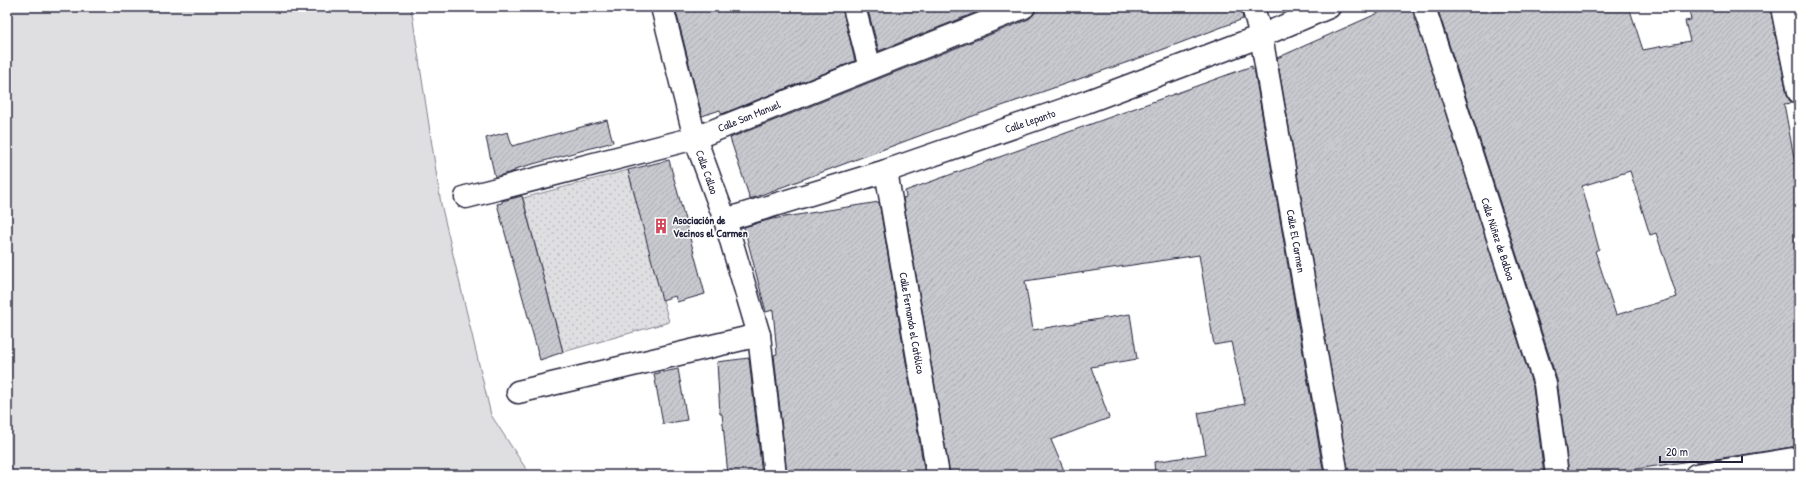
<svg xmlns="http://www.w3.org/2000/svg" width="1806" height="482" font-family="'Patrick Hand',sans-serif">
<defs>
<pattern id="park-dots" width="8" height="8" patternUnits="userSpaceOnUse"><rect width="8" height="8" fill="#dfdfe2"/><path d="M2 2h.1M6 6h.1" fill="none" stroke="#bfbfc3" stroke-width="1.8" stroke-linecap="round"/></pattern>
<pattern id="building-hatch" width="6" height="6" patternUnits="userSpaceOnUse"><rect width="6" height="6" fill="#c8c8cf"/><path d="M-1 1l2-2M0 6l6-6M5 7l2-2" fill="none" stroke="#acacb3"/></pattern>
</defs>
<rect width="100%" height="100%" fill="#fff"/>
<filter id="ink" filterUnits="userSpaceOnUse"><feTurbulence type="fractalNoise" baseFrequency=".025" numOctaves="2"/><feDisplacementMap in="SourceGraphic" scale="8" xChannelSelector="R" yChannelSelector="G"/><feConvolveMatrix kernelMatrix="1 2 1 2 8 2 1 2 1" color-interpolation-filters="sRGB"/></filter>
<g filter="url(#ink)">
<!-- grass -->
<path fill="#dfdfe2" stroke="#80808e" d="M 7,7 L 411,7 L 441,204 L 491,415 L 530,475 L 7,475 Z"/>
<!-- park -->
<path fill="url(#park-dots)" stroke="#80808e" d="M 628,170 L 669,322 L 563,352 L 523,198 Z"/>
<!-- building -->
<g fill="url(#building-hatch)" stroke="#22223b" fill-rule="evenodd">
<path d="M 675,7 L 842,7 L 855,61 L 722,114 L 720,110 L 702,116 Z"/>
<path d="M 867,7 L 990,7 L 879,51 Z"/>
<path d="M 1036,7 L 1241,7 L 1243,19 L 1151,54 L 970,117 L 750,199 L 730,138 L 1029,19 L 1034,14 Z"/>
<path d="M 1392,7 L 1412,7 L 1533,387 L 1544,475 L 1349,475 L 1277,58 Z"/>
<path d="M 1437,7 L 1629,7 L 1643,50 L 1690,41 L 1685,21 L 1691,20 L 1689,10 L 1705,7 L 1770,7 L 1787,94 L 1789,100 L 1794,103 L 1784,104 L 1799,184 L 1799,446 L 1697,462 L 1697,460 L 1596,475 L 1569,475 L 1557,380 ZM 1630,171 L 1650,235 L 1656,233 L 1677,297 L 1616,315 L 1595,251 L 1599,249 L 1582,186 Z"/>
<path d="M 1252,66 L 1252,69 L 1254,68 L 1324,475 L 1155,475 L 1154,462 L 1206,454 L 1198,413 L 1245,404 L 1231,342 L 1214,345 L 1199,255 L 1025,281 L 1033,330 L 1130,314 L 1137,359 L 1091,367 L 1109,418 L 1051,440 L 1066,475 L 950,475 L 903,198 L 906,197 L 905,191 Z"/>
<path d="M 607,120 L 613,142 L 515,169 L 515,171 L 495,177 L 486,138 L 508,132 L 512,146 Z"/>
<path d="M 669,160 L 705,294 L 677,302 L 675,296 L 662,300 L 628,170 Z"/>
<path d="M 522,196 L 563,352 L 540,360 L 497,204 L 502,203 L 502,201 Z"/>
<path d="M 879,202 L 925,475 L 787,475 L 774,355 L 777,354 L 773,310 L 766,312 L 744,227 L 772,219 Z"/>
<path d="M 749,358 L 762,475 L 728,475 L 722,414 L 720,414 L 717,362 Z"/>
<path d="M 678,369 L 687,420 L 663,424 L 654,374 Z"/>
<path d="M 1799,471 L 1799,475 L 1773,475 Z"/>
</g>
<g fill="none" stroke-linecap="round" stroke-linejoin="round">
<defs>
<g id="minor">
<path d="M 662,7 L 695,138 L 725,220 L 759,335 L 775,475"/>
<path d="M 854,7 L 870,68"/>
<path d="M 1253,7 L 1261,36 L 1337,475"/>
<path d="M 1424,7 L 1545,384 L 1557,475"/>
<path d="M 1782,7 L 1799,92"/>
<path d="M 886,171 L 938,475"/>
<path d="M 466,197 L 695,138 L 1024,7"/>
<path d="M 725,220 L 886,171 L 1086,102 L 1261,36 L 1329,7"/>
<path d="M 518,392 L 759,335"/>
<path d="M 1696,475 L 1799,458"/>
</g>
</defs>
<!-- minor casing -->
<use href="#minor" stroke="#22223b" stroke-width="25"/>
<!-- minor -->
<use href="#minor" stroke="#fff" stroke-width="22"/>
</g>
</g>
<!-- icons -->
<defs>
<symbol id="building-bare" viewBox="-9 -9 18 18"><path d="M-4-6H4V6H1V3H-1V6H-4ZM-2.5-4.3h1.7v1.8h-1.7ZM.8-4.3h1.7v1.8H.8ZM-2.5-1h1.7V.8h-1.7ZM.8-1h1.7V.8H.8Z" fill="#d1495b" stroke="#fff" stroke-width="2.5" paint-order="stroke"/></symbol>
</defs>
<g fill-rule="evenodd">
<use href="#building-bare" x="650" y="215" width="22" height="22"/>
</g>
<g text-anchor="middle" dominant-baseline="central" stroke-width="3" stroke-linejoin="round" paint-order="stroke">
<!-- street labels -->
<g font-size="11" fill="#22223b" stroke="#fff">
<text transform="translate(749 116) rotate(-22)">Calle San Manuel</text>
<text transform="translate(1030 121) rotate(-19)">Calle Lepanto</text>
<text transform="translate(707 172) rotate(70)">Calle Callao</text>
<text transform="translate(1498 239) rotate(72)">Calle Núñez de Balboa</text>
<text transform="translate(1296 241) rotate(80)">Calle El Carmen</text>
<text transform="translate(912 323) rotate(80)">Calle Fernando el Católico</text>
</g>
<!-- poi labels -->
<g font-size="11" font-weight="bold" fill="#22223b" stroke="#fff" text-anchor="start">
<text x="673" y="220">Asociación de<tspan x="673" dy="13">Vecinos el Carmen</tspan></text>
</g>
</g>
<!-- margin -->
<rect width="1806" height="482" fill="none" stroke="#fff" stroke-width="24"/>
<rect x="12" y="12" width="1782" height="458" fill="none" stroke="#22223b" stroke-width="1.5" filter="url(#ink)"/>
<!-- scale -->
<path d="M1660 456v6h82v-6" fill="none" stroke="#22223b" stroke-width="2"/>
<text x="1666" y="456" font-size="12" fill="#22223b" stroke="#ffffff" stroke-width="3" paint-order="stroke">20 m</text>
</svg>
